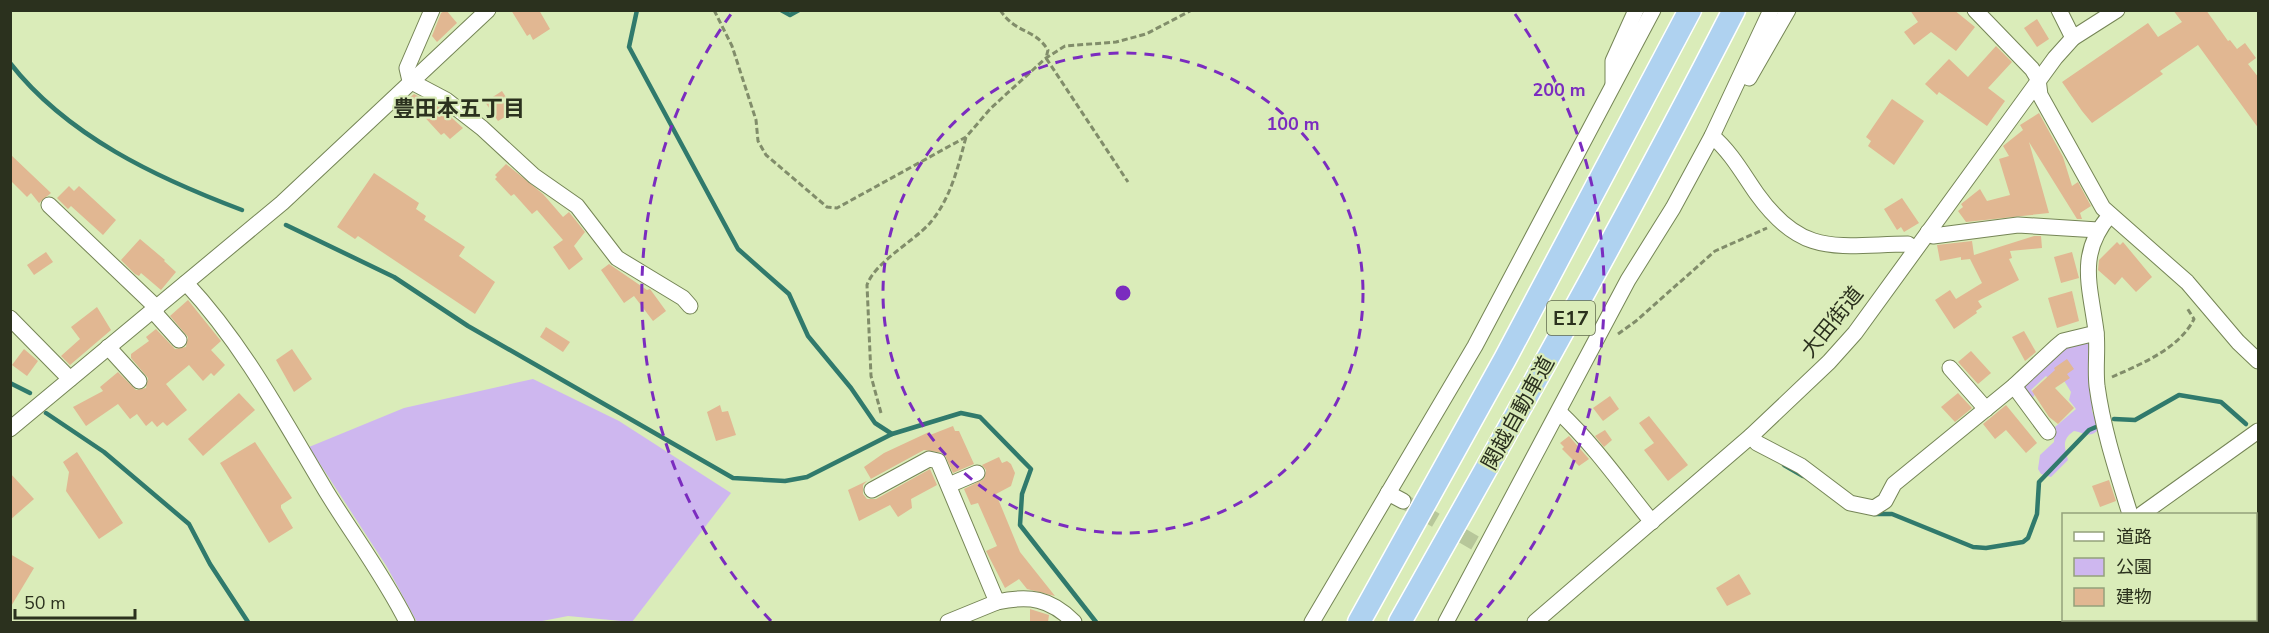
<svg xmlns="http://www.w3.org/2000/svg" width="2269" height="633" font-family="'Nunito Sans','Noto Sans JP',sans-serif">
<rect width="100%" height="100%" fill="#daecb9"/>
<!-- green -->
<g fill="#ceb7ef">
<path d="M 2087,339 L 2091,346 L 2092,411 L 2099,429 C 2089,439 2086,433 2074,431 C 2062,439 2064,446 2068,460 L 2051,477 L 2041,474 L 2038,469 L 2040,455 L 2054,442 L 2055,427 L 2076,409 L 2069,400 L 2071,392 L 2063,379 L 2049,379 L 2046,376 L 2031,390 L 2035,394 L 2032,399 L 2023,393 L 2024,379 L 2057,351 Z"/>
<path d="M 533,379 L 619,421 L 731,493 L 632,622 L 568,616 L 537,622 L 417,622 L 387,567 L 309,447 L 404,408 Z"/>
</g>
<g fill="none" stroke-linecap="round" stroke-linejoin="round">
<!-- stream -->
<g stroke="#307a6c" stroke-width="4.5">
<path d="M 637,10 L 629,47 L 738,249 L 789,294 L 808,336 L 851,388 L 875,423 L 892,434"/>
<path d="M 781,10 L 790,15 L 799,10"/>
<path d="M 10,63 C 67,136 157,178 242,210"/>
<path d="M 286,225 L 394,277 L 468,326 L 733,478 L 785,481 L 807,477 L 892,434 L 961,413 L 980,417 L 1031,469 L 1022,494 L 1020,525 L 1096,622"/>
<path d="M 10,383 L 30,393"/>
<path d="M 46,413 L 104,452 L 189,524 L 210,564 L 248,622"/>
<path d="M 2114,419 L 2135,420 L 2179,395 L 2221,402 L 2246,424"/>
<path d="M 1784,465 L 1803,476"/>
<path d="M 1874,514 L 1892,514 L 1973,547 L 1986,548 L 2023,542 L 2028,538 L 2037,514 L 2039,482 L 2089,430 L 2096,427"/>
</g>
</g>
<!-- building -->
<g fill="#e1b792">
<path d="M 446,10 L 457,23 L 437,42 L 432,36 L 441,13 Z"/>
<path d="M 511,10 L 539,10 L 550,29 L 533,40 L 530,34 L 527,36 Z"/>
<path d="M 1910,10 L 1954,10 L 1975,27 L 1956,51 L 1931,32 L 1914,45 L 1904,32 L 1918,22 Z"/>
<path d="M 2173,10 L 2206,10 L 2228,41 L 2230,40 L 2237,49 L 2245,43 L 2256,58 L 2248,64 L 2259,78 L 2259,129 L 2198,45 L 2160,71 L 2163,74 L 2092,123 L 2082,111 L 2062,82 L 2148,23 L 2158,37 L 2182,22 Z"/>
<path d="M 2037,19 L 2049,39 L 2037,47 L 2024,28 Z"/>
<path d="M 1996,46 L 2012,62 L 1988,88 L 2005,101 L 1987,126 L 1939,92 L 1937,95 L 1925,84 L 1949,59 L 1968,77 Z"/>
<path d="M 502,91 L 515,111 L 498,121 L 485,102 Z"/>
<path d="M 414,94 L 441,108 L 463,128 L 450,139 L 444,133 L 441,135 L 408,99 Z"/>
<path d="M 1892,99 L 1924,121 L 1894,165 L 1868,146 L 1871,141 L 1866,137 Z"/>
<path d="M 2039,113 L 2063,157 L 2072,186 L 2078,182 L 2091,206 L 2080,213 L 2082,219 L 2077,219 L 2029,142 L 2049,213 L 1966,222 L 1958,211 L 1963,207 L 1961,204 L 1980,189 L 1987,201 L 2010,195 L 1999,159 L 2009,156 L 2003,146 L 2023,130 L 2020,125 Z"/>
<path d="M 10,154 L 51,193 L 39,203 L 31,193 L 27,197 L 10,180 Z"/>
<path d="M 506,164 L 543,194 L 563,217 L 569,212 L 585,232 L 574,246 L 583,259 L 569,270 L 553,247 L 563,240 L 537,210 L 532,214 L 514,194 L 511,196 L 495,179 L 497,177 L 495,175 Z"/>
<path d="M 374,173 L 419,203 L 416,209 L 426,216 L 424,220 L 465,247 L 459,256 L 495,282 L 475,314 L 358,236 L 355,239 L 337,227 Z"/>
<path d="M 69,186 L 74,191 L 79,186 L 116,220 L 103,235 L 71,206 L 68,209 L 57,198 Z"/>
<path d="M 1902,198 L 1919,223 L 1904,232 L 1901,227 L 1897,230 L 1884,209 Z"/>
<path d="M 2034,236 L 2041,236 L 2042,248 L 2010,251 L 2012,258 L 2009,259 L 2019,280 L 1978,301 L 1982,307 L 1976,311 L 1977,313 L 1954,329 L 1935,300 L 1950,290 L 1956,299 L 1982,283 L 1970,259 L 1961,260 L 1961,257 L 1940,261 L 1937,245 L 1972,241 L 1974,255 Z"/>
<path d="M 140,239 L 165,260 L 164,261 L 176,272 L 161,290 L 141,273 L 139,276 L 135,274 L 121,260 Z"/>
<path d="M 2117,242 L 2120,245 L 2123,242 L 2152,277 L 2136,292 L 2122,277 L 2115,285 L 2098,270 L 2099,260 Z"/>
<path d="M 46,252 L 53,262 L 34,275 L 27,265 Z"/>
<path d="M 2072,252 L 2079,278 L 2061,283 L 2054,257 Z"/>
<path d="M 609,264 L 647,290 L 650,289 L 666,311 L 653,321 L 634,296 L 624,303 L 601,270 Z"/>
<path d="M 2072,291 L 2079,321 L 2057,328 L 2048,298 Z"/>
<path d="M 188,300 L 221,341 L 211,350 L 225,365 L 214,376 L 211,373 L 203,381 L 189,365 L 166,384 L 187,410 L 167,426 L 163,422 L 157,427 L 152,421 L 146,426 L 137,414 L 130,419 L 118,404 L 86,426 L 73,407 L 103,391 L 100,387 L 118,372 L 136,390 L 146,388 L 148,378 L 131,358 L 131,354 L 149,341 L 146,337 L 156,329 L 175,349 L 186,347 L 188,337 L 170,316 Z"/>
<path d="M 97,307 L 111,330 L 70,365 L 61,356 L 80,339 L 71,327 Z"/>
<path d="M 546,327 L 570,342 L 563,352 L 540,337 Z"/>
<path d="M 2024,331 L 2036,352 L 2025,361 L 2012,337 Z"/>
<path d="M 24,349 L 38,361 L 27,376 L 12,365 Z"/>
<path d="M 292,349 L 312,379 L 294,392 L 276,360 Z"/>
<path d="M 1971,351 L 1991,373 L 1978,384 L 1958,362 Z"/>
<path d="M 2067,359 L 2074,369 L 2067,374 L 2070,378 L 2055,388 L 2074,408 L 2058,424 L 2049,417 L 2032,391 L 2055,370 L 2054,368 Z"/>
<path d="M 239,393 L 255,410 L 203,456 L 188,439 Z"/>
<path d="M 1958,393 L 1972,408 L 1955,422 L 1941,407 Z"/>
<path d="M 1610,396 L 1619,409 L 1603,421 L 1593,408 Z"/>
<path d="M 720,405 L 722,412 L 728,411 L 736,435 L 716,441 L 707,412 Z"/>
<path d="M 2006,405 L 2037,443 L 2026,453 L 2006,430 L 1995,439 L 1983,424 Z"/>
<path d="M 1649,416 L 1688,465 L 1668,481 L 1644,450 L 1654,443 L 1639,423 Z"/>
<path d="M 953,426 L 955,431 L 959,431 L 974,464 L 953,473 L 944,453 L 924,450 L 867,481 L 863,485 L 863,494 L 867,499 L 876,499 L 930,469 L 937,485 L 911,499 L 912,508 L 898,517 L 890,505 L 859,521 L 848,490 L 871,479 L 864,467 L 884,453 L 929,432 L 930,435 Z"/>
<path d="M 1605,430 L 1612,440 L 1604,447 L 1595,436 Z"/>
<path d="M 1569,436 L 1589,459 L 1579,466 L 1562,449 L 1564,447 L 1560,443 Z"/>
<path d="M 255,442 L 292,498 L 281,505 L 281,508 L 293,528 L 269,543 L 220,463 Z"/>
<path d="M 77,452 L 123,523 L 99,539 L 66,491 L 69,472 L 63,462 Z"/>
<path d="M 999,457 L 1002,463 L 1007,461 L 1011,464 L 1015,473 L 1011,486 L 996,494 L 1020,552 L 1055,596 L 1027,589 L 1019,579 L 1005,588 L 986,551 L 997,546 L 978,503 L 971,505 L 964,489 L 984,479 L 986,470 L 982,465 Z"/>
<path d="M 10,473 L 34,499 L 10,520 Z"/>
<path d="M 2109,480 L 2116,501 L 2100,507 L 2092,486 Z"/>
<path d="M 10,554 L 34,568 L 10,608 Z"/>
<path d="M 1739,574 L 1751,594 L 1727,606 L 1716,588 Z"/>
<path d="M 1030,609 L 1049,615 L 1048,622 L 1030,622 Z"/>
</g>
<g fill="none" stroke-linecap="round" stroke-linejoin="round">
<!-- minor-tunnel -->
<path stroke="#b7c79a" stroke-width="15" stroke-dasharray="15 8" stroke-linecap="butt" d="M 1403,501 L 1475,543"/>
<defs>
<g id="minor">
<path d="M 432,10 L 407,68 L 410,81 L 446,100 L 482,128 L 534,176 L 577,206 L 617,258 L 683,298 L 690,306"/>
<path d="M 1975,10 L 2032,69 L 2038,79 L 2040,95 L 2103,208 L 2187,282 L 2238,342 L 2258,361"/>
<path d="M 2059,10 L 2073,38"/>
<path d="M 1749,78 L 1788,10"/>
<path d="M 1613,83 L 1613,61 L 1636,10"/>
<path d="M 1712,136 C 1731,152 1743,174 1757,194 C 1803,258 1837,245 1908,244 L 1915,249"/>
<path d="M 49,205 L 157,308"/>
<path d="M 2110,215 C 2077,254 2090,285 2096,331 C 2098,349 2095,368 2097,386 C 2103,430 2117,472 2130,514"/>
<path d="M 1928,232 L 1933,236 L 2018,225 L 2098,230"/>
<path d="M 186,283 C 243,344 283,419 326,491 C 353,535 384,576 407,622"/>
<path d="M 153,311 L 179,340"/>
<path d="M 10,318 L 70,379"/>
<path d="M 108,347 L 139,381"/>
<path d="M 1950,368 L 1986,409"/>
<path d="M 2014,386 L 2048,432"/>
<path d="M 1559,412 C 1595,446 1621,484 1652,522"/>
<path d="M 10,429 L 282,203 L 488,10"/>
<path d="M 1751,436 L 1757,443 L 1801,466 L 1850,503 L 1874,508 L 1885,501 L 1894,484 L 2014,386 L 2057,346 L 2063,341 L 2096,333"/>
<path d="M 949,485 L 977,473"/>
<path d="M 872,490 L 929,459 L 938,461 L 997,602 C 1029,595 1050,598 1074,622"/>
<path d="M 1388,493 L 1403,501"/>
<path d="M 2142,514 L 2258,431"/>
<path d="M 948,622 L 997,602"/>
<path d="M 1312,622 L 1475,346 L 1653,10"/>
<path d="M 1446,622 L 1628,280 L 1673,208 L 1712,136 L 1771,10"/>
<path d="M 1535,622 L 1751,436 L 1829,362 L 1855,333 L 2055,58 L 2073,38 L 2117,10"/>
<path d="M 2125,622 L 2127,620"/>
</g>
<g id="highway">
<path d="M 1359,622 L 1505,359 L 1690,10"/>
<path d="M 1400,622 C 1514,420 1628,217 1734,10"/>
</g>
</defs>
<!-- minor casing -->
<use href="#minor" stroke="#758556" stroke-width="17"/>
<!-- highway casing -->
<use href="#highway" stroke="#fff" stroke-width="25"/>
<!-- path -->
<g stroke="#818d6a" stroke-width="3" stroke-dasharray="6 3" stroke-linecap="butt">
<path d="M 714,10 L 732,46 L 756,120 L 758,141 L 766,155 L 827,207 L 837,208 L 966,137 L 991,108 L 1046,58 L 1065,46 L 1116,42 L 1146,34 L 1192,10"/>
<path d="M 1000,10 C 1017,35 1033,27 1048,50 L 1046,58 L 1128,182"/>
<path d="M 1618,334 L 1636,321 L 1715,251 L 1767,228"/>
<path d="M 2112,377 C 2141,364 2179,349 2194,319 L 2187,308"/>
<path d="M 881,413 L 871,376 L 867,285 C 875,262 913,242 930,223 C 951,198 958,167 966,137"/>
</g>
<!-- minor -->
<use href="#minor" stroke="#fff" stroke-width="15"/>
<!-- highway -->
<use href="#highway" stroke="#afd2f0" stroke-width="22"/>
</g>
<!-- distance rings -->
<g fill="none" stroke="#7b2cbf" stroke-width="3" stroke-dasharray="10 8">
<circle cx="1123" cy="293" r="240"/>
<path d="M771 621A481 481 0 0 1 731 14M1515 14A481 481 0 0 1 1475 621"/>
</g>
<g text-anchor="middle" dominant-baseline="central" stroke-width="4.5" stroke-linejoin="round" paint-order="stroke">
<!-- shield labels -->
<rect fill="#daecb9" stroke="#60694c" stroke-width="1.5" x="1547" y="301" width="48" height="34" rx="4.5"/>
<g font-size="20" font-weight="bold" fill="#2b311e">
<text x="1571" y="318">E17</text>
</g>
<!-- street labels -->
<g font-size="21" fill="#2b311e" stroke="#daecb9">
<text transform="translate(1832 322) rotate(-51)">大田街道</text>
<text transform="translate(1518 413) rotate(-61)">関越自動車道</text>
</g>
<!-- neighbourhood labels -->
<g font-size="22" font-weight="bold" fill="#2b311e" stroke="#daecb9">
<text x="459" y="109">豊田本五丁目</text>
</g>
</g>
<circle cx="1123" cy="293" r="9" fill="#7b2cbf" stroke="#daecb9" stroke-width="3"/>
<g font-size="18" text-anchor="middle" font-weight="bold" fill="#7b2cbf" stroke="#daecb9" stroke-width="4.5" stroke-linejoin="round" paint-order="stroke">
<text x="1559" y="96">200 m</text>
<text x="1293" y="130">100 m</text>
</g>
<!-- border -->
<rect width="2269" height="633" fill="none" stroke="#2b311e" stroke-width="24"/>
<!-- legend -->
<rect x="2062" y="513" width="195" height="108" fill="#daecb9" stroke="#94a17b" stroke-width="1.5"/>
<rect x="2074" y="532" width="30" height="9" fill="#ffffff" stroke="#94a17b" stroke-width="1.5"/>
<text x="2116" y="543" font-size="18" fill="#2b311e">道路</text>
<rect x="2074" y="558" width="30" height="18" fill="#ceb7ef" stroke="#94a17b" stroke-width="1.5"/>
<text x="2116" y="573" font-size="18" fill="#2b311e">公園</text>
<rect x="2074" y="588" width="30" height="18" fill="#e1b792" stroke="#94a17b" stroke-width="1.5"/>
<text x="2116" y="603" font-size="18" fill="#2b311e">建物</text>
<!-- scale -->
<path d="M15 609v9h120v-9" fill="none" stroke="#2b311e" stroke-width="3"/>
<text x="24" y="609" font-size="18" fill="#2b311e" stroke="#daecb9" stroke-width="4.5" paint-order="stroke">50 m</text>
</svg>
